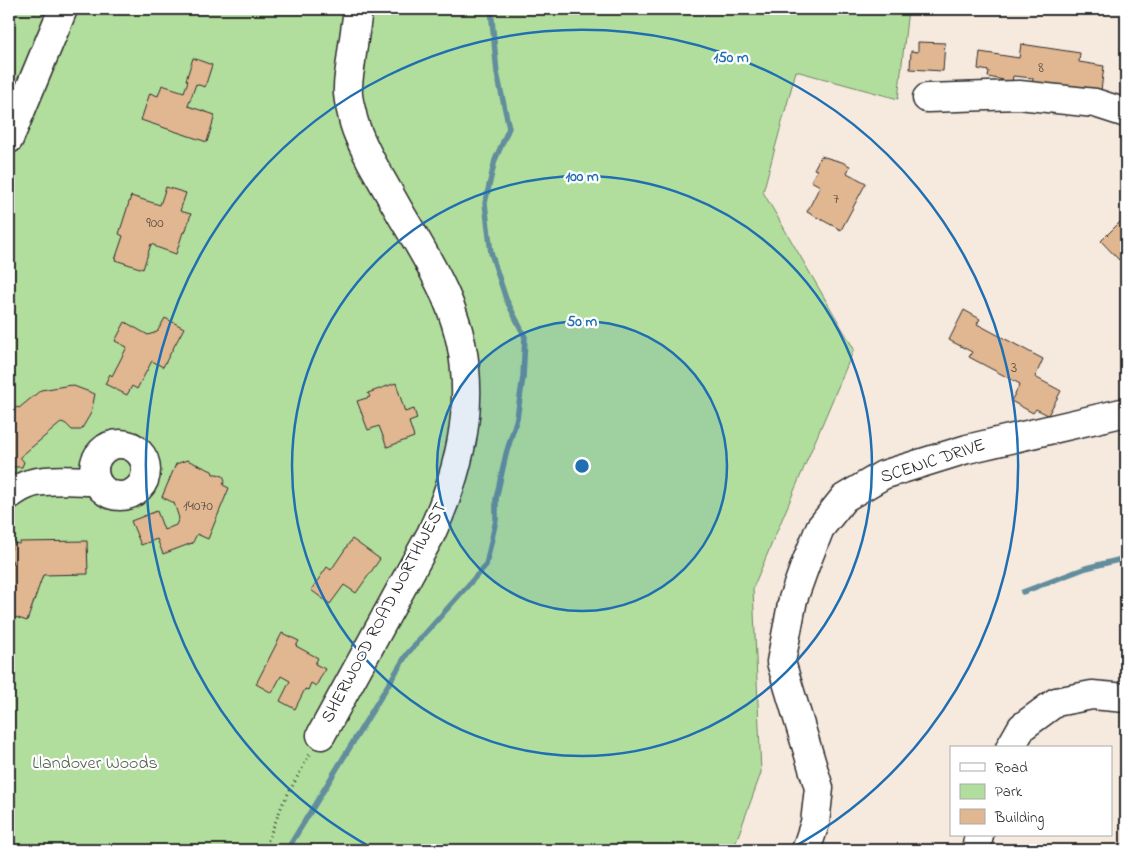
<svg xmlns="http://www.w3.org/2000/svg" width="1135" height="859" font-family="'Indie Flower',sans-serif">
<rect width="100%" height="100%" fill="#f6e9de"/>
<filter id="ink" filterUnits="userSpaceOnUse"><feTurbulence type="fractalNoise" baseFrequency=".02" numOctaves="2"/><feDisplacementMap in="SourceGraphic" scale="10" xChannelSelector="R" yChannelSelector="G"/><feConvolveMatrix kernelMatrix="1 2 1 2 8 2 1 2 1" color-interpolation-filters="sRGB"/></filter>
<g filter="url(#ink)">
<!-- green -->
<path fill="#b1de9d" stroke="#6e8464" d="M 9,9 L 908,9 L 898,99 L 796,71 L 763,192 L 854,349 L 753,588 L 761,773 L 733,850 L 9,850 Z"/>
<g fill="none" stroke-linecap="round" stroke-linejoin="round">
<!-- stream -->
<g stroke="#628d9c" stroke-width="5.5">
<path d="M 1023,592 L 1086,568 L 1126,558"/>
<path d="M 287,850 L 407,654 L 486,565 L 496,520 L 496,499 L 506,454 L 517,418 L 523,377 L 525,337 L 506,299 L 491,253 L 485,203 L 495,160 L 509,128 L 497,73 L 491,9"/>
</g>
</g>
<!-- building -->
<g fill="#e1b791" stroke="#2b2b2b">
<path d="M 918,42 L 945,43 L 943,71 L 910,69 L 911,51 L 918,52 Z"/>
<path d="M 1021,44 L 1080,53 L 1079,62 L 1104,66 L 1101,91 L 1073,87 L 1073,91 L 1032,85 L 1033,78 L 1013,76 L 1011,90 L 1003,88 L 1004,80 L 988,77 L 989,71 L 978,69 L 980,52 L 1019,58 Z"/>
<path d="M 193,58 L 212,65 L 205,87 L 196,84 L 188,106 L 215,115 L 207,142 L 141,120 L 150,93 L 158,96 L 162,85 L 184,92 L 188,81 L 186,80 Z"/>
<path d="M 821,156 L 842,162 L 850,166 L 847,173 L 866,183 L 841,230 L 807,212 L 820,186 L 811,181 L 817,170 L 814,169 Z"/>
<path d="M 166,187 L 186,193 L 180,211 L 191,214 L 185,233 L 183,232 L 176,254 L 156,247 L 156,246 L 151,244 L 143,269 L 115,260 L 123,236 L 119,234 L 131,196 L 160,205 Z"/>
<path d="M 1126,216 L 1126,253 L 1119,260 L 1101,241 Z"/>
<path d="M 964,310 L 980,319 L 977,324 L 1043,359 L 1035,377 L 1061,391 L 1048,415 L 1036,409 L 1033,413 L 1011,401 L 1020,384 L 969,357 L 972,352 L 949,340 Z"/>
<path d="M 165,318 L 184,328 L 163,367 L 152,361 L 137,389 L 132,386 L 127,395 L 105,384 L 110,374 L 112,376 L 127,347 L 115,341 L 125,322 L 148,335 L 157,332 Z"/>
<path d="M 396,383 L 405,412 L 414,409 L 417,419 L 409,422 L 414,437 L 387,447 L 379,426 L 368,430 L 357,401 L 370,397 L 368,393 Z"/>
<path d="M 71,385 L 95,394 L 91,413 L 81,430 L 72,430 L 66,424 L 62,422 L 20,457 L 24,462 L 22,467 L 10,467 L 9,414 L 17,407 L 19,408 L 41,390 Z"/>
<path d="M 187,460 L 212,471 L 213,474 L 217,474 L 223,476 L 225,480 L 223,485 L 229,488 L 208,539 L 197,534 L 192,544 L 192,543 L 163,554 L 157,539 L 141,545 L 131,521 L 157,511 L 164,530 L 176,525 L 179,518 L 174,503 L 162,497 L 176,464 Z"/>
<path d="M 352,539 L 380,559 L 356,593 L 344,585 L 330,604 L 311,590 L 327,567 L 331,570 Z"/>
<path d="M 87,541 L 88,574 L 43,575 L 27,621 L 9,615 L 9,573 L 13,561 L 9,559 L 9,556 L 13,543 L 19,544 L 20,542 Z"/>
<path d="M 282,633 L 299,641 L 296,646 L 318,658 L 315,664 L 325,669 L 316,686 L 311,683 L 308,690 L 305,689 L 295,709 L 280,701 L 290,681 L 281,676 L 272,693 L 256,684 Z"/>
</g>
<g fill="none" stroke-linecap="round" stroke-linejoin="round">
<defs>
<g id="minor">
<path d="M 927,98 L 1019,95 L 1095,103 L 1126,113"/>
<path d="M 9,139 L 63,9"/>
<circle cx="120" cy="470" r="26"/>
<path d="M 9,495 C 15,491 22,486 29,484 C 46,478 78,481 96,481"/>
<path d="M 321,735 L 431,534 C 466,458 481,378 447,299 C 435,270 418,243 402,216 C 392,198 382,181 372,163 C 364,147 355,131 352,114 C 350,106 347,96 348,88 C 348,79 350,70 351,61 C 353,44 356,26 358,9"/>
<path d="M 1010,748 L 1022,727 L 1056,702 L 1092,695 L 1126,698"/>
<path d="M 806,850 L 815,823 L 819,788 L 781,662 L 793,599 L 806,563 L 820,528 L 844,498 L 883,475 L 967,449 L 1126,412"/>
<path d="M 976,850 L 979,835"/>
</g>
</defs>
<!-- minor casing -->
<use href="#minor" stroke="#2b2b2b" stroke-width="31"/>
<!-- path -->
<path stroke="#2b2b2b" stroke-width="3" stroke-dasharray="1 4" stroke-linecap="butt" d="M 264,850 L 283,803 L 310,754"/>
<!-- minor -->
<use href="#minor" stroke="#fff" stroke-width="28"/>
</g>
</g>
<!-- distance rings -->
<circle cx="582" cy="466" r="145" fill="#1f6fb2" fill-opacity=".12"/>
<g fill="none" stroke="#1f6fb2" stroke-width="2.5">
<circle cx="582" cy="466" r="145"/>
<circle cx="582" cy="466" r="290"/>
<path d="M374 849A436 436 0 1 1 790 849"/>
</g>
<g text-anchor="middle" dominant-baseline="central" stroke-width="4.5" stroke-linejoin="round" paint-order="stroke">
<!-- number labels -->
<g font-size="15" fill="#584e44">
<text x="1041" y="68">8</text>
<text x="836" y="199">7</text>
<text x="155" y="223">900</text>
<text x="1014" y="368">3</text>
<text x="198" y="506">14070</text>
</g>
<!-- street labels -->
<g font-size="18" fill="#2b2b2b" stroke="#fff">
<text transform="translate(933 462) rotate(-18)">SCENIC DRIVE</text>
<text transform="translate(385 613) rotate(-62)">SHERWOOD ROAD NORTHWEST</text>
</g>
<!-- park labels -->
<g font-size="18" fill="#53614d" stroke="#fff">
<text x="95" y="764">Llandover Woods</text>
</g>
</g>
<circle cx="582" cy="466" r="8" fill="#1f6fb2" stroke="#fff" stroke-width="2.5"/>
<g font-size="15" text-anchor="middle" font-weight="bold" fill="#1f6fb2" stroke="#fff" stroke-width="4.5" stroke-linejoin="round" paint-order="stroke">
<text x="731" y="62">150 m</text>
<text x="582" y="181">100 m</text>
<text x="582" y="326">50 m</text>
</g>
<!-- margin -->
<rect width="1135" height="859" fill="none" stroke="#fff" stroke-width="30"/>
<rect x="15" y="15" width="1105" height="829" fill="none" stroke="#2b2b2b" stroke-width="2" filter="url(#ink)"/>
<!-- legend -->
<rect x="950" y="746" width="162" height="90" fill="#ffffff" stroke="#aaaaaa"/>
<rect x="960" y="763" width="25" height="8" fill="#ffffff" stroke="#aaaaaa"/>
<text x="995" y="772" font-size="15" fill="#2b2b2b">Road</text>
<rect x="960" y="784" width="25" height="15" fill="#b1de9d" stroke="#aaaaaa"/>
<text x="995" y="796" font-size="15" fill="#2b2b2b">Park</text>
<rect x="960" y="809" width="25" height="15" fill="#e1b791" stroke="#aaaaaa"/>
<text x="995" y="822" font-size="15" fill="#2b2b2b">Building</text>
</svg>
